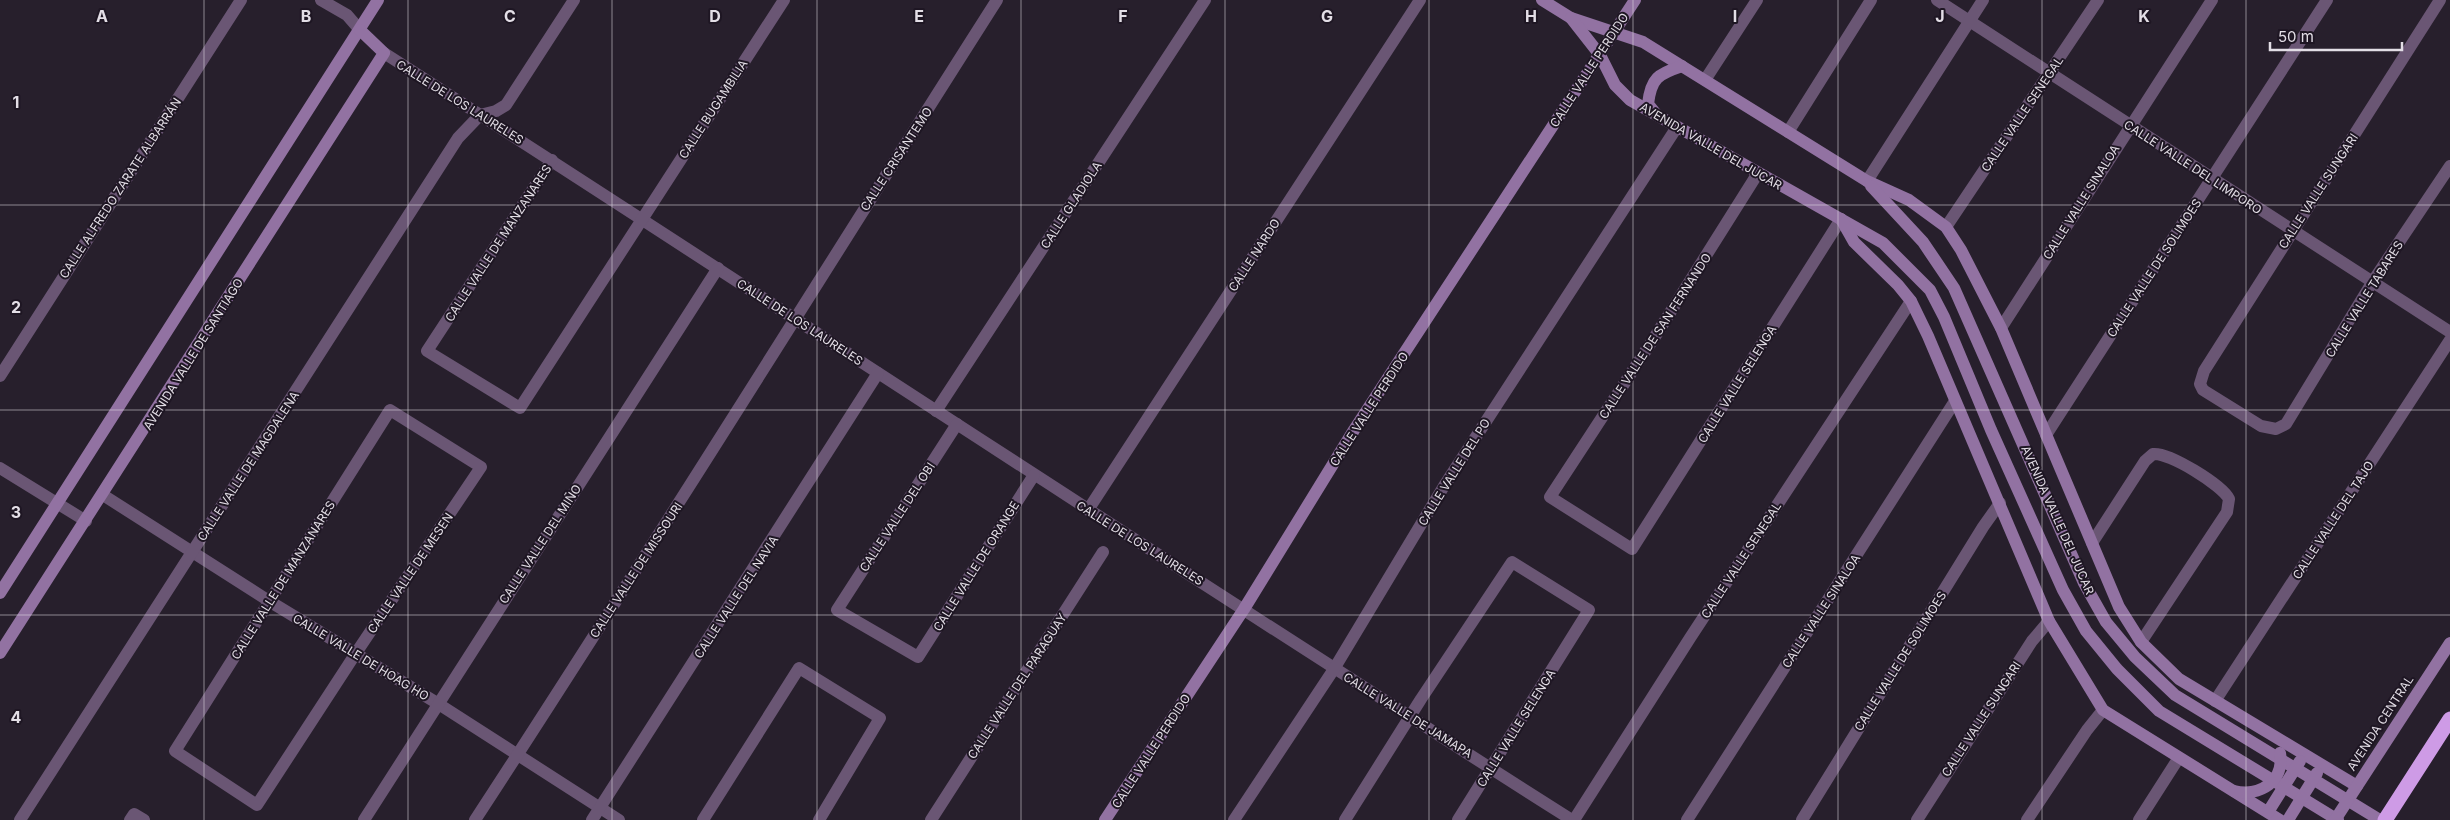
<svg xmlns="http://www.w3.org/2000/svg" width="2450" height="820" font-family="Inter,sans-serif">
<rect width="100%" height="100%" fill="#271f2c"/>
<g fill="none" stroke-linecap="round" stroke-linejoin="round">
<!-- street -->
<g stroke="#6a5674" stroke-width="12">
<path d="M 321,0 L 347,15 L 360,30"/>
<path d="M 1937,0 L 2450,332"/>
<path d="M 2440,0 L 2204,371 L 2200,384 L 2203,390 L 2261,426 L 2276,429 L 2286,424 L 2373,281 L 2450,166"/>
<path d="M 384,53 C 781,308 1174,568 1572,820"/>
<path d="M 1705,80 L 1757,0"/>
<path d="M 1788,132 L 1871,0"/>
<path d="M 552,160 L 427,351 L 520,408 L 784,0"/>
<path d="M 1758,173 L 1656,335 L 1550,497 L 1632,549 L 1841,219"/>
<path d="M 1867,181 L 1983,0"/>
<path d="M 1946,227 L 2098,0"/>
<path d="M 2001,328 L 2212,0"/>
<path d="M 0,376 L 241,0"/>
<path d="M 390,410 L 481,467 L 356,653 L 257,805 L 175,751 Z"/>
<path d="M 936,411 L 1205,0"/>
<path d="M 957,424 L 837,610 L 918,657 L 1034,475"/>
<path d="M 2046,435 L 2327,0"/>
<path d="M 0,468 L 86,521"/>
<path d="M 103,495 L 269,601 L 437,703 L 619,820"/>
<path d="M 1088,510 L 1420,0"/>
<path d="M 2092,543 L 2145,461 L 2153,454 C 2169,452 2222,485 2229,499 L 2227,512 L 2141,642"/>
<path d="M 2215,701 L 2450,340"/>
<path d="M 20,820 L 458,138 L 480,115 L 496,111 L 506,105 L 574,0"/>
<path d="M 130,820 L 134,814 L 144,820"/>
<path d="M 364,820 L 718,268"/>
<path d="M 475,820 C 652,549 823,273 997,0"/>
<path d="M 592,820 L 878,373"/>
<path d="M 703,820 L 799,668 L 880,718 L 819,820"/>
<path d="M 931,820 L 1103,552"/>
<path d="M 1234,820 L 1334,669 L 1444,486 L 1677,127"/>
<path d="M 1345,820 L 1421,699 L 1512,562 L 1589,610 L 1458,820"/>
<path d="M 1574,820 L 1690,638 L 1911,301"/>
<path d="M 1687,820 L 1955,401"/>
<path d="M 1802,820 L 1983,527 L 2000,503"/>
<path d="M 1917,820 L 2032,641 L 2049,621"/>
<path d="M 2027,820 L 2087,730 L 2103,710"/>
<path d="M 2139,820 L 2178,759"/>
</g>
<!-- secondary -->
<g stroke="#9272a2" stroke-width="12">
<path d="M 1542,0 L 1571,18 L 1643,42 L 1867,181 L 1909,200 L 1946,227 L 1961,250 L 2001,328 L 2119,607 L 2141,642 L 2179,679 L 2357,786"/>
<path d="M 1571,18 L 1600,55 L 1615,85 L 1630,100 L 1883,243 L 1930,290 L 1944,317 L 1991,430 L 2063,590 L 2086,631 L 2117,669 L 2159,711 L 2338,820"/>
<path d="M 1656,114 L 1648,104 C 1651,78 1658,74 1682,66"/>
<path d="M 1871,186 L 1923,242 L 1954,288 L 2084,583 L 2106,622 L 2135,657 L 2175,695 L 2380,820"/>
<path d="M 1841,219 L 1854,242 L 1898,285 L 1911,301 L 1928,336 L 2049,621 L 2103,710 L 2280,820"/>
<path d="M 0,593 L 378,0"/>
<path d="M 0,653 L 384,53 L 360,30"/>
<path d="M 2234,791 C 2260,797 2285,781 2280,753"/>
<path d="M 2268,812 L 2300,761"/>
<path d="M 1105,820 L 1244,609 L 1354,430 L 1635,0"/>
<path d="M 2288,820 L 2317,773"/>
<path d="M 2335,820 L 2450,643"/>
</g>
<!-- highway -->
<path stroke="#ce9be6" stroke-width="15" d="M 2385,820 L 2450,719"/>
</g>
<!-- grid -->
<path fill="none" stroke="#e3dee6" stroke-width="1" stroke-opacity="0.55" d="M 204,0 L 204,820M 408,0 L 408,820M 612,0 L 612,820M 817,0 L 817,820M 1021,0 L 1021,820M 1225,0 L 1225,820M 1429,0 L 1429,820M 1633,0 L 1633,820M 1838,0 L 1838,820M 2042,0 L 2042,820M 2246,0 L 2246,820M 0,205 L 2450,205M 0,410 L 2450,410M 0,615 L 2450,615"/>
<g text-anchor="middle" dominant-baseline="central" stroke-width="4" stroke-linejoin="round" paint-order="stroke">
<!-- street labels -->
<g font-size="12" fill="#e3dee6" stroke="#1e1623">
<text transform="translate(1589 70) rotate(-57)">CALLE VALLE PERDIDO</text>
<text transform="translate(460 102) rotate(32)">CALLE DE LOS LAURELES</text>
<text transform="translate(713 109) rotate(-57)">CALLE BUGAMBILIA</text>
<text transform="translate(2022 114) rotate(-56)">CALLE VALLE SENEGAL</text>
<text transform="translate(1711 146) rotate(30)">AVENIDA VALLE DEL JUCAR</text>
<text transform="translate(896 159) rotate(-57)">CALLE CRISANTEMO</text>
<text transform="translate(2193 167) rotate(33)">CALLE VALLE DEL LIMPORO</text>
<text transform="translate(120 188) rotate(-57)">CALLE ALFREDO ZARATE ALBARRÁN</text>
<text transform="translate(2318 191) rotate(-57)">CALLE VALLE SUNGARI</text>
<text transform="translate(2081 202) rotate(-58)">CALLE VALLE SINALOA</text>
<text transform="translate(1071 205) rotate(-57)">CALLE GLADIOLA</text>
<text transform="translate(498 243) rotate(-57)">CALLE VALLE DE MANZANARES</text>
<text transform="translate(1254 255) rotate(-57)">CALLE NARDO</text>
<text transform="translate(2154 268) rotate(-57)">CALLE VALLE DE SOLIMOES</text>
<text transform="translate(2364 299) rotate(-58)">CALLE VALLE TABARES</text>
<text transform="translate(800 322) rotate(33)">CALLE DE LOS LAURELES</text>
<text transform="translate(1655 336) rotate(-57)">CALLE VALLE DE SAN FERNANDO</text>
<text transform="translate(193 354) rotate(-58)">AVENIDA VALLE DE SANTIAGO</text>
<text transform="translate(1737 384) rotate(-58)">CALLE VALLE SELENGA</text>
<text transform="translate(1369 409) rotate(-57)">CALLE VALLE PERDIDO</text>
<text transform="translate(248 466) rotate(-57)">CALLE VALLE DE MAGDALENA</text>
<text transform="translate(1454 472) rotate(-58)">CALLE VALLE DEL PO</text>
<text transform="translate(897 517) rotate(-57)">CALLE VALLE DEL OBI</text>
<text transform="translate(2058 520) rotate(66)">AVENIDA VALLE DEL JUCAR</text>
<text transform="translate(2333 520) rotate(-57)">CALLE VALLE DEL TAJO</text>
<text transform="translate(1140 543) rotate(32)">CALLE DE LOS LAURELES</text>
<text transform="translate(540 544) rotate(-57)">CALLE VALLE DEL MIÑO</text>
<text transform="translate(1741 560) rotate(-57)">CALLE VALLE SENEGAL</text>
<text transform="translate(976 566) rotate(-58)">CALLE VALLE DE ORANGE</text>
<text transform="translate(636 570) rotate(-57)">CALLE VALLE DE MISSOURI</text>
<text transform="translate(410 573) rotate(-56)">CALLE VALLE DE MESEN</text>
<text transform="translate(283 580) rotate(-58)">CALLE VALLE DE MANZANARES</text>
<text transform="translate(736 597) rotate(-57)">CALLE VALLE DEL NAVIA</text>
<text transform="translate(1821 611) rotate(-57)">CALLE VALLE SINALOA</text>
<text transform="translate(361 657) rotate(31)">CALLE VALLE DE HOAG HO</text>
<text transform="translate(1900 661) rotate(-58)">CALLE VALLE DE SOLIMOES</text>
<text transform="translate(1017 686) rotate(-57)">CALLE VALLE DEL PARAGUAY</text>
<text transform="translate(1408 715) rotate(32)">CALLE VALLE DE JAMAPA</text>
<text transform="translate(1981 719) rotate(-57)">CALLE VALLE SUNGARI</text>
<text transform="translate(2380 723) rotate(-57)">AVENIDA CENTRAL</text>
<text transform="translate(1516 728) rotate(-58)">CALLE VALLE SELENGA</text>
<text transform="translate(1151 751) rotate(-57)">CALLE VALLE PERDIDO</text>
</g>
</g>
<g font-size="16" text-anchor="middle" font-weight="bold" fill="#e3dee6" stroke="#1e1623" stroke-width="4" stroke-linejoin="round" paint-order="stroke">
<text x="102" y="22">A</text>
<text x="306" y="22">B</text>
<text x="510" y="22">C</text>
<text x="715" y="22">D</text>
<text x="919" y="22">E</text>
<text x="1123" y="22">F</text>
<text x="1327" y="22">G</text>
<text x="1531" y="22">H</text>
<text x="1735" y="22">I</text>
<text x="1940" y="22">J</text>
<text x="2144" y="22">K</text>
<text x="16" y="108">1</text>
<text x="16" y="313">2</text>
<text x="16" y="518">3</text>
<text x="16" y="723">4</text>
</g>
<!-- scale -->
<path d="M2270 42v8h132v-8" fill="none" stroke="#e3dee6" stroke-width="2.5"/>
<text x="2278" y="42" font-size="15" fill="#e3dee6" stroke="#1e1623" stroke-width="4" paint-order="stroke">50 m</text>
</svg>
